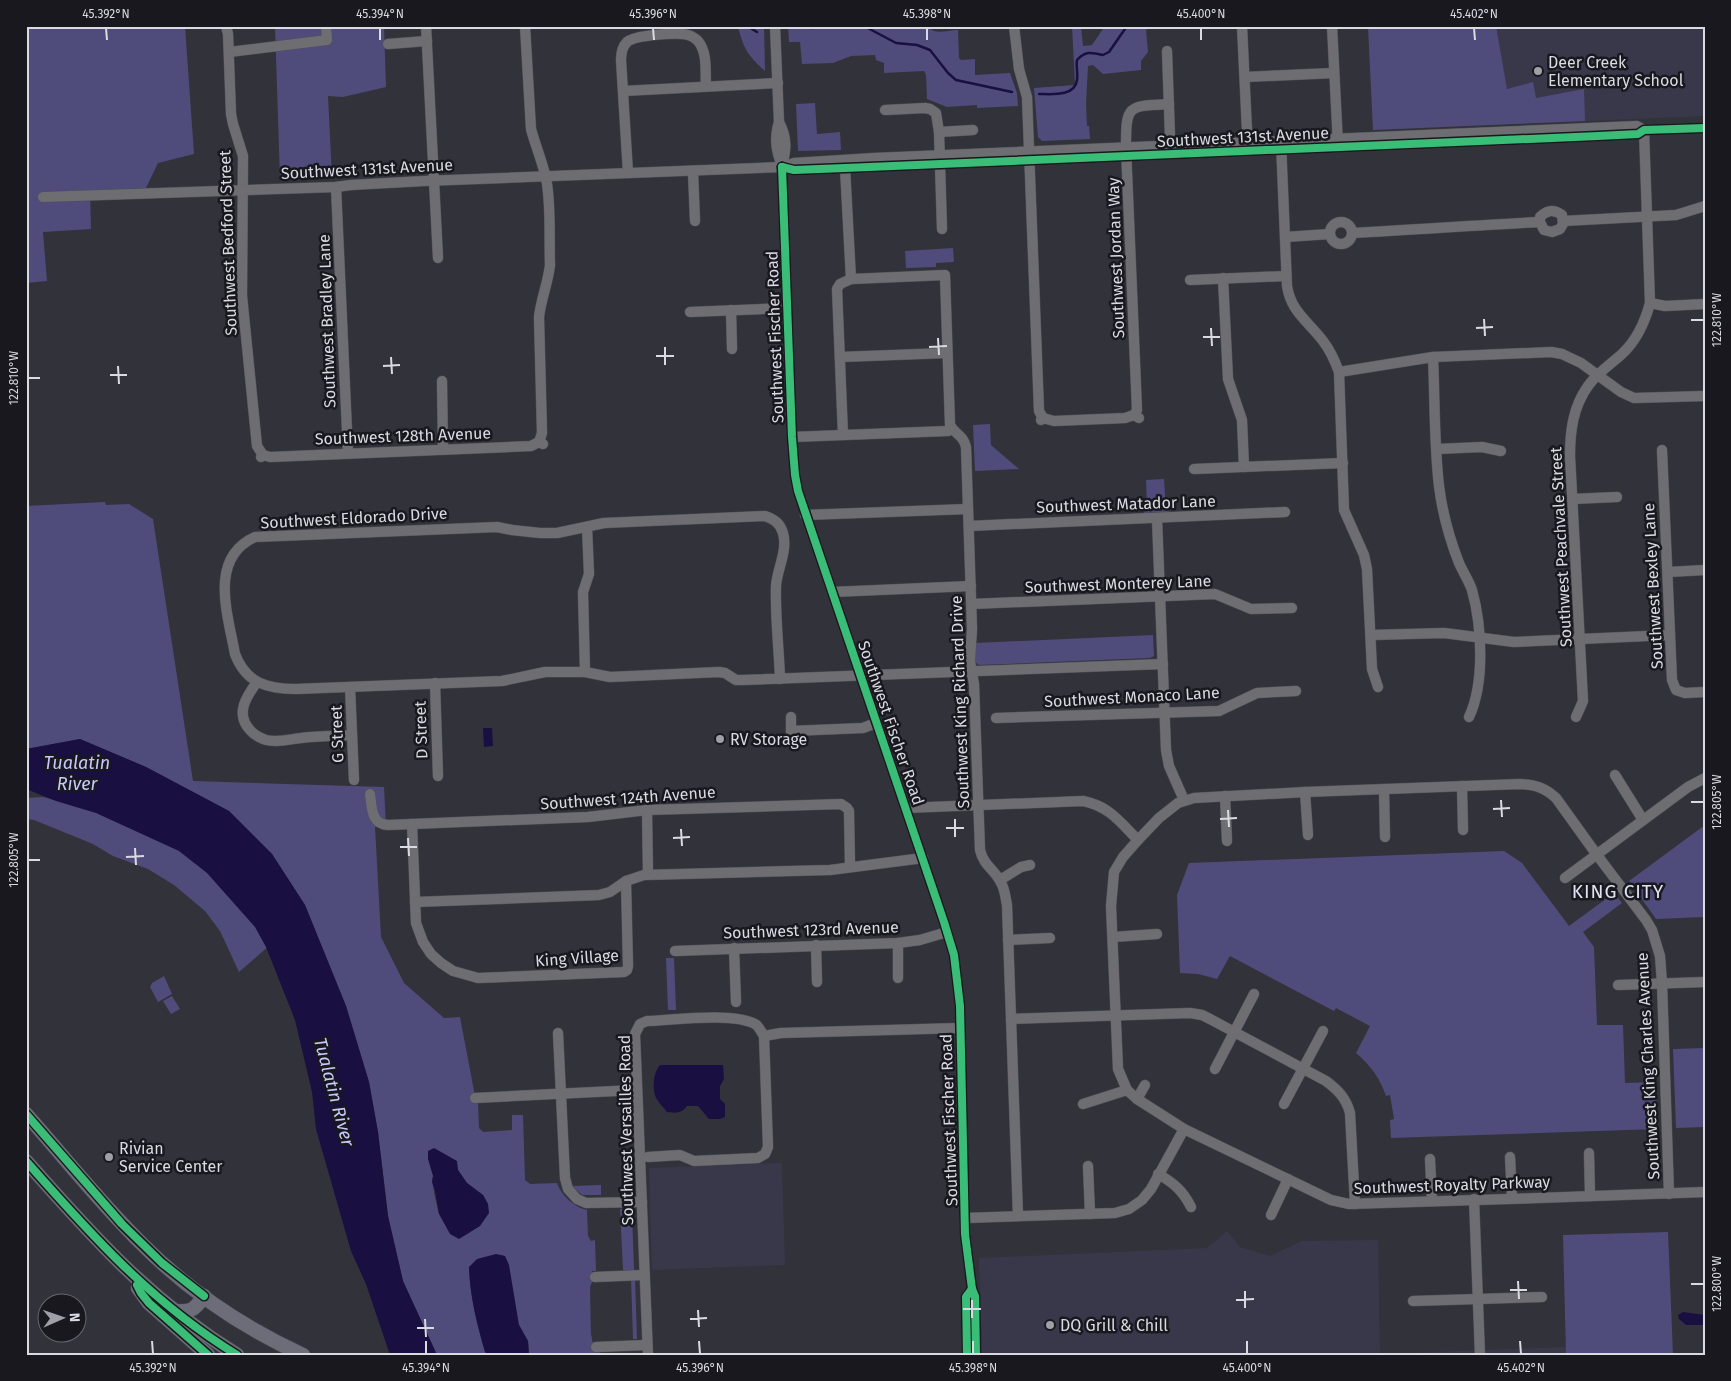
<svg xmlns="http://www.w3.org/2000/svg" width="1731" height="1381" font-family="'Fira Sans',sans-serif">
<rect width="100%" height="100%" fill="#32323a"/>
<!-- built -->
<g fill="#38384a">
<path d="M 1368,26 L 1705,26 L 1705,116 L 1373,130 Z"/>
<path d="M 782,1163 L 785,1265 L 652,1270 L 649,1168 Z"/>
<path d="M 1227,1231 L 1240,1247 L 1270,1256 L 1302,1241 L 1378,1240 L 1380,1354 L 1566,1347 L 1566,1355 L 982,1355 L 979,1258 L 1207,1248 Z"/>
</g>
<!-- green -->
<g fill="#4f4c7b" fill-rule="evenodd">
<path d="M 26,26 L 185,26 L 194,154 L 158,163 L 146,188 L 90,191 L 91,229 L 43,232 L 47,281 L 26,283 Z"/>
<path d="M 275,26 L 384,26 L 386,87 L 343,97 L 328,96 L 332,178 L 280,179 Z"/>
<path d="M 738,26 L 764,26 L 765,71 C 748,56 743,48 738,26 Z"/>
<path d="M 788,26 L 926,26 C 937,36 945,30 958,30 L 959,58 L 961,60 L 975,59 L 975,75 L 1010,73 L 1017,93 L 1018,106 L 977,108 L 977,105 L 947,107 L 927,99 L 926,75 L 924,71 L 884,73 L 884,63 L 876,60 L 875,55 L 851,56 L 833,63 L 802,64 L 800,42 L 789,42 Z"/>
<path d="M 1072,26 L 1081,26 L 1083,46 L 1092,45 L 1105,26 L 1154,26 L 1146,30 L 1148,52 L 1141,61 L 1141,70 L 1103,74 L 1093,65 L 1088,66 L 1086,104 L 1087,126 L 1089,126 L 1090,139 L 1042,141 L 1038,137 L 1034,88 L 1075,85 Z"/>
<path d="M 1368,26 L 1496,26 L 1507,89 L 1533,82 L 1536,98 L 1584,89 L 1585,121 L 1373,130 Z"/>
<path d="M 815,103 L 817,134 L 840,132 L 841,150 L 798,151 L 796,104 Z"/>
<path d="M 953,248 L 954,262 L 936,263 L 936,267 L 906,268 L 905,251 Z"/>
<path d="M 990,424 L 991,445 L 1019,469 L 975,471 L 973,425 Z"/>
<path d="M 1164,479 L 1166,510 L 1170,512 L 1143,513 L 1147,510 L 1146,480 Z"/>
<path d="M 105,502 L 106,505 L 129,504 L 153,519 L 193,781 L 384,787 L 386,827 L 375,827 L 381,937 L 404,983 L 444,1018 L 460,1017 L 475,1096 L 478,1102 L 479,1128 L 483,1132 L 512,1130 L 512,1115 L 523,1115 L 525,1180 L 530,1184 L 557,1183 C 561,1195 574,1207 587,1210 L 588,1236 L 591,1241 L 595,1240 L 596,1271 L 592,1271 L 593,1280 L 590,1287 L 591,1334 L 594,1349 L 599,1349 L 600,1355 L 529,1355 L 528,1341 L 519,1325 L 469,1267 C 470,1297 477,1324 485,1351 L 488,1355 L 437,1355 L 403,1281 L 388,1216 L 378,1132 L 369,1082 L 346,1006 L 305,905 L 272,854 L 229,811 L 146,767 L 80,739 L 26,749 L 26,506 ZM 458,1170 L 467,1183 L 483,1195 L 488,1204 L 439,1214 C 437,1205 431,1184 433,1176 Z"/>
<path d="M 1153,635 L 1154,656 L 1150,658 L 979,665 L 975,662 L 975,643 Z"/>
<path d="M 43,797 L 93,810 L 158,836 L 210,870 L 270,945 L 239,972 L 220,931 L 205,911 L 174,885 L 148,869 L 113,856 L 93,844 L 34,820 L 26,819 L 26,798 Z"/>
<path d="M 1705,825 L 1705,917 L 1656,919 L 1629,881 Z"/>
<path d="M 1504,851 L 1522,863 L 1569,926 L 1614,893 L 1622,903 L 1583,932 L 1594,947 L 1597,1025 L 1623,1025 L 1625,1083 L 1656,1082 L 1657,1129 L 1391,1138 L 1390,1120 L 1394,1119 L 1390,1095 L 1386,1096 C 1380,1078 1370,1065 1356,1053 L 1370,1026 L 1336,1008 L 1334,1011 L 1230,956 L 1217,979 L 1198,974 L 1180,973 L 1177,895 L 1189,863 Z"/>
<path d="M 666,958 L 674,958 L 676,1010 L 668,1010 Z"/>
<path d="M 164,976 L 172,994 L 158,1002 L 150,987 L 152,983 Z"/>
<path d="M 172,996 L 180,1009 L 171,1014 L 163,1001 Z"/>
<path d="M 1705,1048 L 1705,1127 L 1676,1128 L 1673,1049 Z"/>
<path d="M 601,1185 L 601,1195 L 582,1195 L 572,1186 Z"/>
<path d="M 620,1209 L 628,1209 L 632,1212 L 634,1270 L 623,1270 Z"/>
<path d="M 1668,1232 L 1673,1355 L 1566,1355 L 1563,1235 Z"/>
<path d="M 631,1278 L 635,1278 L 637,1339 L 633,1339 Z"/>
</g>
<!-- water -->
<g fill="#190f40">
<path d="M 483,728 L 492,728 L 493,746 L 484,747 Z"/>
<path d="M 80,739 L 146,767 L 229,811 L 272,854 L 305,905 L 346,1006 L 369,1082 L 378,1132 L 388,1216 L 403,1281 L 437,1355 L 390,1355 L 366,1284 L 351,1251 L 316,1129 L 312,1092 L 295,1020 L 266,947 L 255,927 L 207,873 L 179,851 L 96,813 L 56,801 L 26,789 L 26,749 Z"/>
<path d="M 660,1065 L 723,1065 L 724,1079 L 720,1086 L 720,1099 L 725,1104 L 725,1117 L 720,1119 L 709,1119 L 698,1106 L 687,1106 C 681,1114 676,1113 667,1112 C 664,1108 659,1103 656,1098 C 652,1089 653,1073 660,1065 Z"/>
<path d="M 434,1148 L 457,1161 L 458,1170 L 467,1183 L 483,1195 L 488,1204 L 489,1213 L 480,1226 L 459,1239 L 450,1234 L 439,1214 L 435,1191 L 432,1182 L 433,1176 L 428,1159 L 428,1151 Z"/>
<path d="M 496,1254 L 505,1256 L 509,1265 L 519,1325 L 528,1341 L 529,1355 L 488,1355 L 485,1352 C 477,1324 470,1297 469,1267 L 477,1259 Z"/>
<path d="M 1683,1312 L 1705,1315 L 1705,1325 L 1686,1325 L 1679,1319 L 1678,1315 Z"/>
</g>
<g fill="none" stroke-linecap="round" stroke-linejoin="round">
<!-- stream -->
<g stroke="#190f40" stroke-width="2.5">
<path d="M 747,26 L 757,32"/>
<path d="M 864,26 L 896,43 L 917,45 L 930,50 L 948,73 L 956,80 L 1012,92"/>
<path d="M 811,28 L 822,26"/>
<path d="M 1039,94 C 1051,94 1075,97 1077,80 C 1078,74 1076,67 1077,60 C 1085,51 1091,52 1103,55 L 1109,52 L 1127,26"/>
</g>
<defs>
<g id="minor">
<path d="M 226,26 L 228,34 L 231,114 L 233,124 L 243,156 L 242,296 L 257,446 L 263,455 L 261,457"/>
<path d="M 426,26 L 438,258"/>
<path d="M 525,26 L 531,129 C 536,148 544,165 547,184 C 551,210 549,239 550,265 C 548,283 541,299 539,317 L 542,433 L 539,442"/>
<path d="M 775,26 L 779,122 C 774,138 776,151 782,166"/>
<path d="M 1014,26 L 1019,69 L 1027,97 L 1039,411 L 1043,418 L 1041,420"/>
<path d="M 1242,26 L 1247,131"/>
<path d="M 1332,26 L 1338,145"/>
<path d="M 388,44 L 427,41"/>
<path d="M 1167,51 L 1170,137"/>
<path d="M 229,52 L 327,40 L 326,26"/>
<path d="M 1245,77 L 1334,73"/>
<path d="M 623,91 L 778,83"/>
<path d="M 885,110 L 925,108 L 930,109 L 936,113 L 939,132 L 942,229"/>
<path d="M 779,122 C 788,139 786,150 782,167 L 792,437 L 795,475 L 798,491 L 944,922 L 954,955 L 960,1006 L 965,1234 L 972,1289 L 975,1296 L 976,1355"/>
<path d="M 939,132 L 973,130"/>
<path d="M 1281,142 L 1287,286 C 1291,312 1308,321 1323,341 C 1330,350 1335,361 1339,372 L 1344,510 L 1364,555 L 1367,569 L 1372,669 L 1378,687"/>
<path d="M 789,165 L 794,163 L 874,158 L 1637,126 L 1644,130"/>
<path d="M 693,172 L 695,221"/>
<path d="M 628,173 L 621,60 C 621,53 622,47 627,42 C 635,35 678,32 688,35 C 692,36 695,38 698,41 C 708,53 705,72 706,86"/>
<path d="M 336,187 L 348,453"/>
<path d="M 43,197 L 336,187 L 351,185 L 424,181 L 782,167 L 794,170 L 845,168 L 1598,136 L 1638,134 L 1644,130 L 1705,128"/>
<path d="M 1563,221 L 1676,215 L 1705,206"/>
<circle cx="1341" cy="233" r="11"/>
<path d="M 1353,233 C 1415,230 1477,225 1540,222 L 1540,217 C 1547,210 1554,209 1562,215 L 1563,224 L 1560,229 L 1552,232 L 1544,230 L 1540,222"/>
<path d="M 1285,237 L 1330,234"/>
<path d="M 1223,278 L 1228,379 L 1242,420 L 1244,467"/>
<path d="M 851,279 L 945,275 L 950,425 C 955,435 963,434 966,447 L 972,629 L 970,661 L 974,684 L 980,850 C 984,866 993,868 1000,881 C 1005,888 1005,896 1007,905 L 1018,1216"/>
<path d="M 1190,280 L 1286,276"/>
<path d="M 1650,303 L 1665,306 L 1705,304"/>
<path d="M 731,310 L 732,349"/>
<path d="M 690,312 L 787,308"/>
<path d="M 840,357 L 947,353"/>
<path d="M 1433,357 C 1435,400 1434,444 1439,486 C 1442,510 1450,540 1459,563 C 1463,572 1469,581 1472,590 C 1482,626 1485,683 1469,717"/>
<path d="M 1339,372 L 1433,357 L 1551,352 L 1562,354 L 1581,363 L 1621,392 L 1634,398 L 1705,396"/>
<path d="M 442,381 L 443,449"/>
<path d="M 1134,415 L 1137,410 L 1126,148 C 1126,105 1127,106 1169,104"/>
<path d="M 1043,418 L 1054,421 L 1125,418 L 1134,415 L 1139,418"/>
<path d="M 843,435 L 837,289 L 840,284 L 851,279 L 845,168"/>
<path d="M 792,437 L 948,431 L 952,429"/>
<path d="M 1437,449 L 1482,447 L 1501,451"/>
<path d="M 1662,450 L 1672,680 L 1676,690 L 1685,693 L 1705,692"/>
<path d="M 263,455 L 270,457 L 531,446 L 539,442 L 543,444"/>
<path d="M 1194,469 L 1343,463"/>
<path d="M 1572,499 L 1617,497"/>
<path d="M 805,515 L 968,509"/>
<path d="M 1157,519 L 1166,750 L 1169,766 L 1184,800"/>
<path d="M 969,526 L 1285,512"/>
<path d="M 1668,572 L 1705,570"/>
<path d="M 832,592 L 971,586"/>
<path d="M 972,604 L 1215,594 L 1251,609 L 1292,608"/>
<path d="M 1371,635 L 1444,633 L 1514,642 L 1670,635"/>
<path d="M 585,672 L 583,592 L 589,574 L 587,527"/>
<path d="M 780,679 C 779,648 775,617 776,586 C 777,569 788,551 783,533 C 780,523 774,519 765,516 L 604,523 L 557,533 L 540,533 L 512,530 L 497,527 L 255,537 C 208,558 228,615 235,654 C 246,683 267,689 296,689 L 502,681 L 545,672 L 585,672 L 610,677 L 719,672 L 725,673 L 736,680 L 742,680 L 1163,664"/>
<path d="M 257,682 C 246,697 235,714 250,730 C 254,735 260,738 266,740 C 278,743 290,739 301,738 C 318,736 335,736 352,735"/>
<path d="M 435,683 L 438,776"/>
<path d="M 350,687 L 354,780"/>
<path d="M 791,717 L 791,731"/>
<path d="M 1576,717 L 1583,701 L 1570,456 C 1570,431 1573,407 1588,386 C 1597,373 1611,364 1622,354 C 1637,340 1645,322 1650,303 L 1644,130"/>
<path d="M 996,718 L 1219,711 L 1257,693 L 1296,691"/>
<path d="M 792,744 L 791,731 L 863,728 L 876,723"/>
<path d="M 1615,775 L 1643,820"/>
<path d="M 1462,786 L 1463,830"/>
<path d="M 1384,789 L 1385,837"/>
<path d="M 1305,792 L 1308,835"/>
<path d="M 370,794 C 372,808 371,824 388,825 L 588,817 L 647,810 L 841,804 L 847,808 L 849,811 L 850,866"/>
<path d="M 1225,796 L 1227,841"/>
<path d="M 905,808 L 1083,801 C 1109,806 1120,822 1138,840"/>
<path d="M 647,810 L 648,874"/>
<path d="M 412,824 L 416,923 L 423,942 L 431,954 L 441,963 L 453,971 L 478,978 L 624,972 L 627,970 L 628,966 L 626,881 L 644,875 L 830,870 L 923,858"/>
<path d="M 1565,878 L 1688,787 L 1705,778"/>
<path d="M 1000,880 L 1021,867 L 1030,865"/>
<path d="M 415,902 L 599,895 L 610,892 L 626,881"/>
<path d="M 1113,937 L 1157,934"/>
<path d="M 1008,940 L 1050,938"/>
<path d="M 898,943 L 898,978"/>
<path d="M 816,945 L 817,982"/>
<path d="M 734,948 L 736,1002"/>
<path d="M 675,951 L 898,943 L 920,940 L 947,932"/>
<path d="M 1618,985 L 1705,982"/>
<path d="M 1011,1019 L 1190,1013 L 1202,1015 L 1210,1019 L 1326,1081 C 1338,1090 1346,1098 1350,1113 L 1355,1204"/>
<path d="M 558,1033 L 565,1178 L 568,1189 L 577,1199 L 586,1203 L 642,1202"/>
<path d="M 764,1036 L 781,1033 L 960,1028"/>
<path d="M 1215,1069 L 1254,994"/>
<path d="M 475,1098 L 636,1090"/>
<path d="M 1137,1099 L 1145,1085"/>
<path d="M 1083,1104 L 1127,1090"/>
<path d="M 1284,1104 L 1323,1031"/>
<path d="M 1589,1153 L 1590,1196"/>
<path d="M 1510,1157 L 1512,1198"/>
<path d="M 1430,1159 L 1432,1201"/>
<path d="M 1088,1166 L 1090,1214"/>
<path d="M 1158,1174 C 1174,1183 1183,1191 1191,1207"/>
<path d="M 1669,1194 L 1662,983 L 1660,956 L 1652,930 L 1646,920 L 1597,855 L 1556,798 C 1544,787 1535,785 1520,784 L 1305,792 L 1194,798 L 1178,803 L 1159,818 L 1138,840 L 1123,857 L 1114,872 L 1111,906 L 1118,1069 L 1127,1090 L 1137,1099 L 1184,1129 L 1331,1200 L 1349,1204 C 1468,1200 1586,1197 1705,1192"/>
<path d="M 1474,1199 L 1480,1355"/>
<path d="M 1271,1215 L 1288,1179"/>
<path d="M 965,1218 L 1115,1213 L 1129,1209 L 1142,1200 L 1151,1189 L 1184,1129"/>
<path d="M 595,1277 L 644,1275"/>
<path d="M 1413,1301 L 1542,1297"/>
<path d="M 596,1347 L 647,1345"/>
<path d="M 648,1355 L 635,1034 L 640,1024 L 647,1021 C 674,1020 733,1012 755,1024 C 759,1026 761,1032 764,1036 L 768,1147 L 765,1154 L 758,1158 L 694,1161 L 680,1155 L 648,1157"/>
<path d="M 967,1355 L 966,1297 L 972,1289"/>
</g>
<g id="highway">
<path d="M 26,1114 C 65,1158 101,1204 143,1245 C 189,1291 244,1328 303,1355"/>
<path d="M 26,1161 C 92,1236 151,1302 237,1355"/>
<path d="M 138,1288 L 149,1303 L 208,1355"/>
<path d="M 173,1311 C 191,1312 194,1311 204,1296"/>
</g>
</defs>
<!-- minor casing -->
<use href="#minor" stroke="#505058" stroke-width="11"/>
<!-- highway casing -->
<use href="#highway" stroke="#505058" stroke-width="15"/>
<!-- minor -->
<use href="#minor" stroke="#6d6d72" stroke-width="10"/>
<!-- highway -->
<use href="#highway" stroke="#6d6d79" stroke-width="14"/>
<defs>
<g id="cycleway">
<path d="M 782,167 L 792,437 L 795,475 L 798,491 L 944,922 L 954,955 L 960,1006 L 965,1234 L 972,1289 L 975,1296 L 976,1355"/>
<path d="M 782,167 L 794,170 L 845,168 L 1598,136 L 1638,134 L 1644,130 L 1705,128"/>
<path d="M 26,1114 L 122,1224 L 162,1263 L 204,1296"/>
<path d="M 26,1161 C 92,1236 151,1302 237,1355"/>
<path d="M 137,1285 L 141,1293 L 149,1303 L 208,1355"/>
<path d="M 967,1355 L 966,1297 L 972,1289"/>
</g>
</defs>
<!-- cycleway casing -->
<use href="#cycleway" stroke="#18181e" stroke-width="11"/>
<!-- cycleway -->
<use href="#cycleway" stroke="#3abd76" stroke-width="8"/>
</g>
<!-- ticks -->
<path fill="none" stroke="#dadae3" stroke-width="2" d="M 106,28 L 107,40M 380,28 L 380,40M 653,28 L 654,40M 927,28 L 927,40M 1201,28 L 1201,40M 1474,28 L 1475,40M 1484,319 L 1485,336M 1691,320 L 1704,320M 1211,328 L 1212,346M 1476,328 L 1493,327M 1203,337 L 1220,337M 938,338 L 939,355M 665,347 L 665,365M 929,347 L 947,346M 656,356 L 674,356M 391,357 L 392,374M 118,366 L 119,384M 383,366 L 400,365M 110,375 L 127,375M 28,378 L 40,378M 1501,800 L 1502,817M 1691,802 L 1704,802M 1493,809 L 1510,808M 1228,810 L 1229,827M 955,819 L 955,837M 1220,819 L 1237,818M 946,828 L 964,828M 681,829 L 682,846M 408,838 L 409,856M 673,838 L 690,837M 400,847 L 417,847M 135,848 L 136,865M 126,857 L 144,856M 28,860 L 40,860M 1518,1281 L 1519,1299M 1691,1284 L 1704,1284M 1510,1290 L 1527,1290M 1245,1291 L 1245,1308M 972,1300 L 972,1318M 1236,1300 L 1254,1299M 963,1309 L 981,1309M 698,1310 L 699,1327M 425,1319 L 426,1337M 690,1319 L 707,1318M 417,1328 L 434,1328M 152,1341 L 153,1354M 426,1341 L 426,1354M 699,1341 L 700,1354M 973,1341 L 973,1354M 1247,1341 L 1247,1354M 1520,1341 L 1521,1354"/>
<!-- markers -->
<g fill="#9f9fa8" stroke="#18181e" stroke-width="2">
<circle cx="1538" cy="71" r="5"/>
<circle cx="720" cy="739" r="5"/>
<circle cx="109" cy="1157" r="5"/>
<circle cx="1050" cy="1325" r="5"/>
</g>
<g text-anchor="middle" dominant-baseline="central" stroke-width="5" stroke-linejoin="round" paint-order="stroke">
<!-- poi labels -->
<g font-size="16" fill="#dadae3" stroke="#18181e" text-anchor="start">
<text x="1548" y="62">Deer Creek<tspan x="1548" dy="18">Elementary School</tspan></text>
<text x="730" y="739">RV Storage</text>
<text x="119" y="1148">Rivian<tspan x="119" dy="18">Service Center</tspan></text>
<text x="1060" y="1325">DQ Grill &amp; Chill</text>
</g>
<!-- street labels -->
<g font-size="16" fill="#dadae3" stroke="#18181e">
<text transform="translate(1243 137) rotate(-3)">Southwest 131st Avenue</text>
<text transform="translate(367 169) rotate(-3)">Southwest 131st Avenue</text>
<text transform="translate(228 243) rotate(-92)">Southwest Bedford Street</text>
<text transform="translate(1116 258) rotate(-92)">Southwest Jordan Way</text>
<text transform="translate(327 321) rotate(-92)">Southwest Bradley Lane</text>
<text transform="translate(775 337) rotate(-92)">Southwest Fischer Road</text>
<text transform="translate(403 436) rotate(-2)">Southwest 128th Avenue</text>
<text transform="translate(1126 504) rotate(-2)">Southwest Matador Lane</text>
<text transform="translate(354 518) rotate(-3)">Southwest Eldorado Drive</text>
<text transform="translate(1561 547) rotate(-93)">Southwest Peachvale Street</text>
<text transform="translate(1118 584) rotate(-2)">Southwest Monterey Lane</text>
<text transform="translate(1653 586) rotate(-93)">Southwest Bexley Lane</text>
<text transform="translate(1132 697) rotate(-3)">Southwest Monaco Lane</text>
<text transform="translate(960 702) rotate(-92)">Southwest King Richard Drive</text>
<text transform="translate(891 723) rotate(71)">Southwest Fischer Road</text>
<text transform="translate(421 730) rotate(-92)">D Street</text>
<text transform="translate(337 734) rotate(-92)">G Street</text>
<text transform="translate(628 798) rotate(-4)">Southwest 124th Avenue</text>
<text transform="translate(811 930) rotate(-2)">Southwest 123rd Avenue</text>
<text transform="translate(577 958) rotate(-4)">King Village</text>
<text transform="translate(1648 1066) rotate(-93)">Southwest King Charles Avenue</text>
<text transform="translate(949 1120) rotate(-92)">Southwest Fischer Road</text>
<text transform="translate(626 1130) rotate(-91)">Southwest Versailles Road</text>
<text transform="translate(1452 1185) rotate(-2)">Southwest Royalty Parkway</text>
</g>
<!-- water labels -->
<g font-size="18" font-style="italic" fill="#c8c8fe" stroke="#18181e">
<text x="77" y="763">Tualatin<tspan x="77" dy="21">River</tspan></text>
<text transform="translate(334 1092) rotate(75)">Tualatin River</text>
</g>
<!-- quarter labels -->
<g font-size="19" letter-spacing="1" fill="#e0e1f3" stroke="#18181e">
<text x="1618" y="891">KING CITY</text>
</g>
</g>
<!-- border -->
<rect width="1731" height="1381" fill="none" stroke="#18181e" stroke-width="55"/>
<!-- north arrow -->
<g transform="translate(62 1318) rotate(88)"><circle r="24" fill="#18181e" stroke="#66666d"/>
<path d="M0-4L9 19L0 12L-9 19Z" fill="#9f9fa8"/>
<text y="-8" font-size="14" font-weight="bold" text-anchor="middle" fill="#dadae3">N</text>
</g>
<rect x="28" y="28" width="1676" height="1326" fill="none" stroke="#dadae3" stroke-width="2"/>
<g font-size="12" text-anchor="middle" fill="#dadae3">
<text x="106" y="18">45.392°N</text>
<text x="380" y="18">45.394°N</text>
<text x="653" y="18">45.396°N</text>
<text x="927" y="18">45.398°N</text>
<text x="1201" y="18">45.400°N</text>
<text x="1474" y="18">45.402°N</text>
<text transform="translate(1717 320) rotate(-90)" y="4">122.810°W</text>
<text transform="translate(14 378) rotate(-90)" y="4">122.810°W</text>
<text transform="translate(1717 802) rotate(-90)" y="4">122.805°W</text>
<text transform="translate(14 860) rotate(-90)" y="4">122.805°W</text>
<text transform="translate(1717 1284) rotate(-90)" y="4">122.800°W</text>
<text x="153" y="1372">45.392°N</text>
<text x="426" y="1372">45.394°N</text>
<text x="700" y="1372">45.396°N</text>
<text x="973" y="1372">45.398°N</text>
<text x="1247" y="1372">45.400°N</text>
<text x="1521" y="1372">45.402°N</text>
</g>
</svg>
